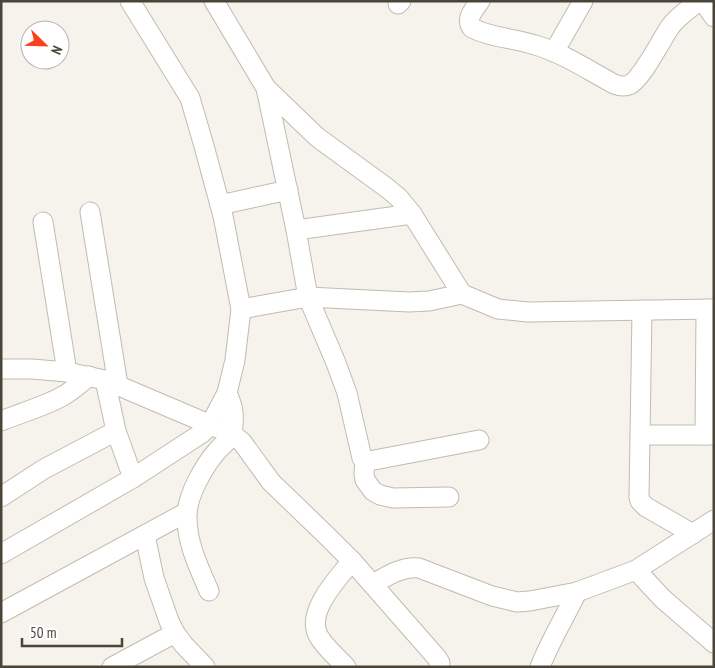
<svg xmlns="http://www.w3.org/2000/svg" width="715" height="668" font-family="'PT Sans Narrow',sans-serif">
<rect width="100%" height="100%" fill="#f6f3ec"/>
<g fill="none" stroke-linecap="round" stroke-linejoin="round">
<defs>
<g id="minor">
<path d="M 214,1 L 266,88"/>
<path d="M 480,1 C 474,10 465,18 472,28 C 491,38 514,38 535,45 C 563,53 588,70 614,84 C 619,86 624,87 629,85 C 642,79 661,40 670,27 C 678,16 689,9 699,1"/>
<path d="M 703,1 L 714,17"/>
<path d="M 398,4 L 401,1"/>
<path d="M 554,52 L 583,1"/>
<path d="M 220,205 L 288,190"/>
<path d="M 90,212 L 118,385"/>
<path d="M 412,214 L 399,198 L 387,188 L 317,137 L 266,88 L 296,230 L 308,297 L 336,363 L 347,393 L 362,458 L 365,461 L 369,461 L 479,440"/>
<path d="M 43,222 L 67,372"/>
<path d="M 296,230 L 412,214 L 462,294"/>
<path d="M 241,309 L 308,297 L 409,302 L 429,301 L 462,294 L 498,309 L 528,312 L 714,309"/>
<path d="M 642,310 L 639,497 L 640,501 L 646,507 L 693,534"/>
<path d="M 1,369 L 32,369 L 67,372 L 105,380 L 232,434 L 242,442 L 271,482 L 326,535 L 352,561 L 437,658 L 440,663 L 439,667"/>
<path d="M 105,380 L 116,431 L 133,478"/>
<path d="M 1,421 C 21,413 42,407 61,397 C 71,392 80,384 89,376"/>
<path d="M 640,435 L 714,435"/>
<path d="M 705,435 L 706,309"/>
<path d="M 365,461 L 364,474 L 365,480 L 373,491 L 380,495 L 393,498 L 449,497"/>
<path d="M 1,497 L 44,469 L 116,431"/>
<path d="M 145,535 L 154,578 L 169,621 L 175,633 L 184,645 L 205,667"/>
<path d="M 1,554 L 133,478 L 202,433 L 210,425 L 227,393 L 235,360 L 241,309 L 223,216 L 204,146 L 190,98 L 130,1"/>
<path d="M 636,570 L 663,599 L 714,643"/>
<path d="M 373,584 C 387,576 402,566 419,568 L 492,596 L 517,602 L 530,601 L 577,592 L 636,570 L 714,520"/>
<path d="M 209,591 C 198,566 186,541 187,514 C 188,494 204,466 217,451 C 221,446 229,441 232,434 C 232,433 233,427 233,426 C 234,411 233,407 227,393"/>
<path d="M 1,613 L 187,512"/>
<path d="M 112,667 L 175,633"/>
<path d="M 346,667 C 337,657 324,647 318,635 C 306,611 338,578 352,561"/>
<path d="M 540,667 C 550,641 565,617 577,592"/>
</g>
</defs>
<!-- minor casing -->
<use href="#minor" stroke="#c2bbae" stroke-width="21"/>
<!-- minor -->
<use href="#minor" stroke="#fff" stroke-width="19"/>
</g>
<!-- border -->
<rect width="715" height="668" fill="none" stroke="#4b4439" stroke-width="5"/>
<!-- north arrow -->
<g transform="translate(45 45) rotate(113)"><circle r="24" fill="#ffffff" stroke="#b7b4b0"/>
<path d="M0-4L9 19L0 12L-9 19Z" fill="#fc3f1d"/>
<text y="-8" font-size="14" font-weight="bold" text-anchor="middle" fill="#4b4439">N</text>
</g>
<!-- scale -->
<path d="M22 638v8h100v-8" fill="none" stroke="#4b4439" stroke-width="2.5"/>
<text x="30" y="638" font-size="15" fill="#4b4439" stroke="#ffffff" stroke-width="4" paint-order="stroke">50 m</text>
</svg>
